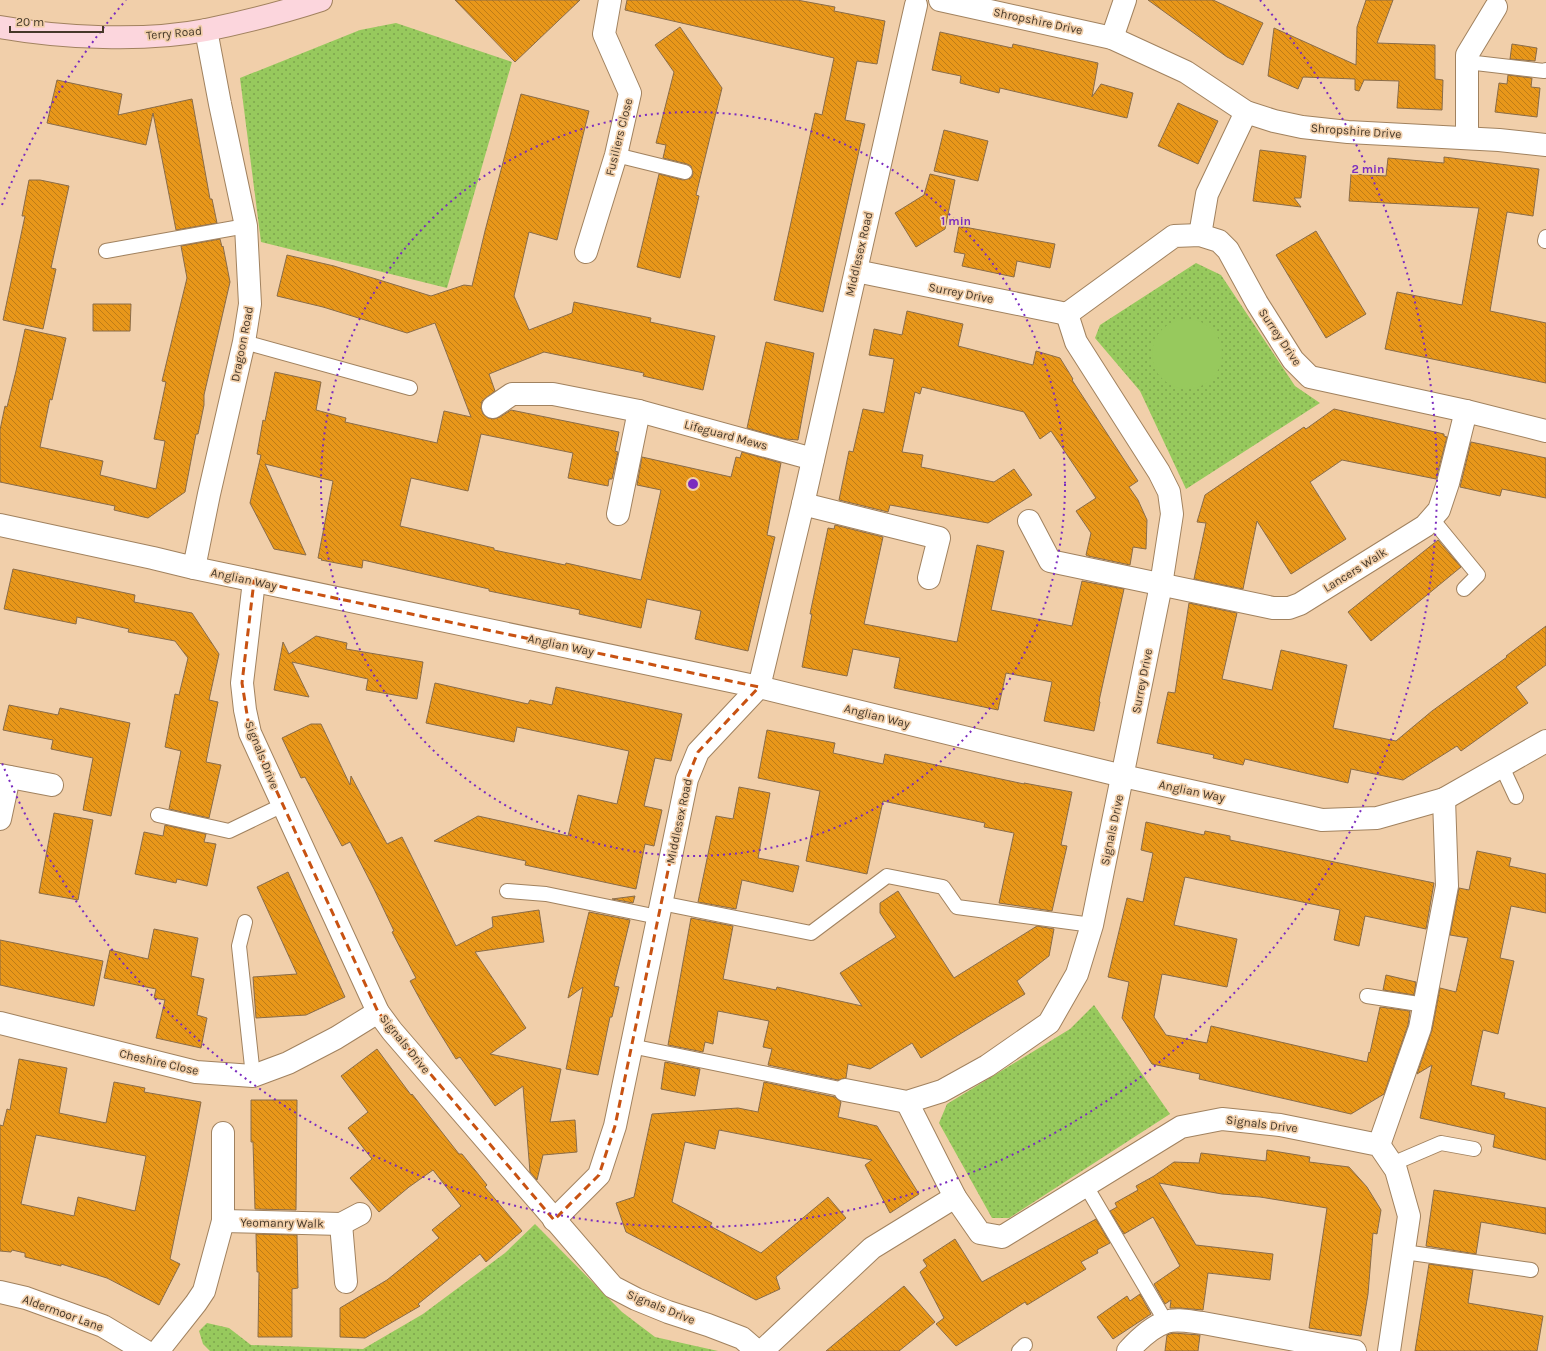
<svg xmlns="http://www.w3.org/2000/svg" width="1546" height="1351" font-family="Karla,sans-serif">
<defs>
<pattern id="grass-dots" width="8" height="8" patternUnits="userSpaceOnUse"><rect width="8" height="8" fill="#97c95d"/><path d="M2 2h.1M6 6h.1" fill="none" stroke="#7da44d" stroke-width="1.8" stroke-linecap="round"/></pattern>
<pattern id="building-back-hatch" width="6" height="6" patternUnits="userSpaceOnUse"><rect width="6" height="6" fill="#e8971a"/><path d="M-1 5l2 2M0 0l6 6M5-1l2 2" fill="none" stroke="#be7c17"/></pattern>
</defs>
<rect width="100%" height="100%" fill="#f1cfaa"/>
<!-- grass -->
<g fill="url(#grass-dots)">
<path d="M 396,23 L 512,62 L 447,288 L 261,242 L 240,78 L 360,30 Z"/>
<path d="M 1196,263 L 1221,275 L 1295,386 L 1320,403 L 1186,489 L 1140,391 L 1095,338 L 1100,325 Z"/>
<path d="M 1094,1005 L 1170,1114 L 1009,1218 L 992,1218 L 939,1123 L 947,1104 L 1070,1029 Z"/>
<path d="M 535,1224 L 622,1312 L 655,1337 L 718,1351 L 210,1351 L 203,1344 L 199,1331 L 207,1323 L 229,1328 L 251,1345 L 363,1349 L 423,1314 L 505,1253 Z"/>
</g>
<!-- garden -->
<circle fill="#97c95d" cx="1187" cy="354" r="35"/>
<!-- building -->
<g fill="url(#building-back-hatch)" stroke="#8a6c49" fill-rule="evenodd">
<path d="M 455,0 L 580,0 L 515,62 Z"/>
<path d="M 627,0 L 797,0 L 835,7 L 834,11 L 885,21 L 877,64 L 857,61 L 845,120 L 865,124 L 823,312 L 774,300 L 815,113 L 822,115 L 834,58 L 625,10 Z"/>
<path d="M 1148,0 L 1213,0 L 1263,23 L 1243,65 L 1227,57 Z"/>
<path d="M 1366,0 L 1393,0 L 1377,43 L 1435,45 L 1435,79 L 1443,80 L 1442,110 L 1397,108 L 1399,81 L 1364,80 L 1359,91 L 1355,90 L 1355,79 L 1303,77 L 1298,89 L 1268,76 L 1274,28 L 1356,65 L 1357,27 Z"/>
<path d="M 680,27 L 722,88 L 696,195 L 699,196 L 680,278 L 637,267 L 659,174 L 683,180 L 691,178 L 693,174 L 691,166 L 687,164 L 663,158 L 666,145 L 656,143 L 674,72 L 655,45 Z"/>
<path d="M 940,32 L 1012,48 L 1013,44 L 1098,63 L 1092,97 L 1101,84 L 1133,93 L 1127,118 L 1000,88 L 999,93 L 960,83 L 961,76 L 932,70 Z"/>
<path d="M 1512,44 L 1537,48 L 1535,61 L 1510,59 Z"/>
<path d="M 1508,75 L 1532,78 L 1531,87 L 1540,88 L 1537,117 L 1495,112 L 1499,83 L 1507,84 Z"/>
<path d="M 57,80 L 122,94 L 118,115 L 192,99 L 210,199 L 212,199 L 217,223 L 176,230 L 153,113 L 146,145 L 47,123 Z"/>
<path d="M 521,94 L 589,111 L 557,240 L 529,232 L 514,296 L 529,330 L 572,313 L 574,302 L 651,318 L 650,322 L 715,336 L 703,390 L 643,376 L 644,373 L 544,352 L 489,374 L 495,391 L 482,401 L 481,408 L 483,414 L 488,418 L 494,419 L 500,417 L 511,410 L 619,432 L 615,451 L 618,452 L 612,479 L 609,479 L 608,486 L 568,478 L 573,453 L 481,434 L 468,491 L 411,478 L 400,526 L 494,548 L 494,550 L 565,565 L 566,563 L 641,580 L 661,490 L 637,485 L 642,457 L 731,477 L 736,457 L 740,458 L 742,452 L 781,463 L 767,535 L 775,537 L 748,651 L 695,639 L 701,611 L 647,599 L 641,628 L 579,614 L 580,610 L 489,591 L 489,589 L 363,560 L 362,568 L 321,560 L 322,559 L 318,558 L 333,481 L 265,464 L 306,555 L 274,549 L 250,503 L 261,455 L 257,454 L 263,420 L 265,421 L 275,372 L 321,382 L 316,410 L 346,418 L 345,422 L 437,443 L 444,411 L 471,417 L 435,323 L 407,333 L 323,307 L 277,296 L 287,255 L 334,266 L 431,296 L 464,285 L 472,286 L 485,231 Z"/>
<path d="M 1178,103 L 1218,121 L 1198,164 L 1158,146 Z"/>
<path d="M 944,130 L 988,141 L 978,181 L 934,171 Z"/>
<path d="M 1260,150 L 1306,156 L 1301,198 L 1294,198 L 1301,207 L 1253,201 Z"/>
<path d="M 1444,157 L 1539,169 L 1533,216 L 1507,212 L 1490,311 L 1546,323 L 1546,383 L 1385,349 L 1397,292 L 1462,305 L 1479,208 L 1349,201 L 1351,174 L 1386,176 L 1388,158 L 1444,163 Z"/>
<path d="M 930,174 L 955,180 L 945,229 L 916,247 L 895,213 L 924,195 Z"/>
<path d="M 29,180 L 40,180 L 69,186 L 51,268 L 56,269 L 43,329 L 3,320 L 25,216 L 22,216 Z"/>
<path d="M 959,226 L 1055,244 L 1050,268 L 1017,261 L 1014,277 L 962,266 L 965,254 L 954,252 Z"/>
<path d="M 1316,231 L 1366,314 L 1326,338 L 1276,255 Z"/>
<path d="M 220,239 L 222,247 L 223,246 L 230,282 L 204,395 L 204,405 L 198,434 L 196,434 L 185,492 L 148,518 L 114,510 L 115,506 L 0,482 L 0,430 L 5,406 L 7,407 L 16,371 L 25,329 L 66,338 L 52,400 L 50,399 L 40,447 L 103,461 L 100,475 L 156,489 L 165,441 L 154,439 L 166,382 L 162,381 L 187,278 L 181,246 Z"/>
<path d="M 93,304 L 131,304 L 130,331 L 93,331 Z"/>
<path d="M 907,311 L 963,324 L 958,346 L 1033,365 L 1036,351 L 1060,358 L 1073,379 L 1072,380 L 1138,481 L 1129,487 L 1138,500 L 1147,520 L 1146,549 L 1133,547 L 1130,565 L 1088,556 L 1086,555 L 1091,533 L 1076,511 L 1096,498 L 1051,431 L 1040,439 L 1024,412 L 922,387 L 920,394 L 915,392 L 902,452 L 923,455 L 921,467 L 994,482 L 1014,469 L 1032,495 L 988,523 L 890,505 L 888,512 L 839,500 L 849,451 L 853,452 L 863,409 L 884,413 L 894,359 L 869,355 L 874,329 L 902,335 Z"/>
<path d="M 766,342 L 814,353 L 798,440 L 786,439 L 747,428 Z"/>
<path d="M 1334,409 L 1444,434 L 1444,436 L 1447,437 L 1436,479 L 1342,460 L 1310,482 L 1346,539 L 1291,574 L 1257,521 L 1243,589 L 1194,579 L 1206,523 L 1197,522 L 1205,495 L 1304,427 L 1306,429 Z"/>
<path d="M 1471,442 L 1546,458 L 1546,498 L 1502,489 L 1500,496 L 1460,487 Z"/>
<path d="M 835,525 L 883,537 L 864,624 L 957,642 L 977,545 L 1004,551 L 991,610 L 1072,626 L 1082,581 L 1124,589 L 1099,701 L 1100,702 L 1094,731 L 1044,721 L 1052,682 L 1006,673 L 998,710 L 894,688 L 900,658 L 853,649 L 847,676 L 802,667 L 812,614 L 810,614 L 828,528 L 834,529 Z"/>
<path d="M 1438,540 L 1461,567 L 1371,641 L 1348,612 Z"/>
<path d="M 13,569 L 135,595 L 134,602 L 192,613 L 219,654 L 209,700 L 218,702 L 206,762 L 221,765 L 209,818 L 169,809 L 181,751 L 165,747 L 175,694 L 179,695 L 188,658 L 175,641 L 128,632 L 129,629 L 77,617 L 76,624 L 4,609 Z"/>
<path d="M 1189,603 L 1237,613 L 1222,679 L 1272,690 L 1281,650 L 1347,665 L 1333,728 L 1396,741 L 1432,711 L 1507,657 L 1506,656 L 1546,626 L 1546,665 L 1516,687 L 1528,703 L 1461,751 L 1457,746 L 1403,780 L 1351,769 L 1348,783 L 1245,759 L 1243,765 L 1213,758 L 1214,755 L 1157,743 L 1168,692 L 1175,693 Z"/>
<path d="M 316,636 L 347,643 L 346,649 L 423,662 L 417,699 L 366,690 L 368,679 L 292,662 L 309,697 L 274,690 L 283,642 L 289,654 Z"/>
<path d="M 435,683 L 528,704 L 530,700 L 552,705 L 556,687 L 682,714 L 671,761 L 655,758 L 644,806 L 662,810 L 654,846 L 645,844 L 636,889 L 525,865 L 526,861 L 434,841 L 478,816 L 568,836 L 578,795 L 617,804 L 629,751 L 517,727 L 514,742 L 426,723 Z"/>
<path d="M 9,705 L 58,715 L 60,708 L 130,723 L 111,816 L 83,810 L 93,758 L 51,749 L 53,740 L 3,730 Z"/>
<path d="M 311,724 L 321,724 L 350,785 L 351,776 L 387,844 L 402,837 L 456,946 L 493,927 L 492,917 L 539,910 L 544,942 L 475,952 L 526,1028 L 490,1054 L 561,1069 L 550,1122 L 575,1120 L 577,1152 L 543,1155 L 537,1180 L 530,1172 L 523,1086 L 495,1106 L 460,1057 L 456,1059 L 428,1014 L 410,981 L 416,978 L 392,932 L 394,931 L 374,889 L 350,842 L 342,846 L 305,777 L 301,778 L 282,738 Z"/>
<path d="M 767,730 L 835,743 L 833,753 L 883,764 L 885,754 L 1024,784 L 1024,783 L 1072,792 L 1061,845 L 1067,846 L 1052,911 L 999,903 L 1014,833 L 984,827 L 985,823 L 883,801 L 867,874 L 806,861 L 820,791 L 758,778 Z"/>
<path d="M 739,787 L 770,793 L 758,858 L 799,866 L 793,892 L 742,880 L 736,909 L 698,902 L 716,816 L 733,819 Z"/>
<path d="M 54,813 L 93,820 L 78,900 L 39,893 Z"/>
<path d="M 1146,822 L 1204,835 L 1205,831 L 1230,836 L 1230,840 L 1434,883 L 1426,929 L 1365,916 L 1359,946 L 1334,940 L 1340,910 L 1185,877 L 1174,925 L 1237,939 L 1227,987 L 1162,974 L 1154,1017 L 1166,1035 L 1207,1043 L 1211,1026 L 1367,1062 L 1369,1052 L 1370,1053 L 1380,1007 L 1410,1011 L 1408,1025 L 1384,1094 L 1351,1114 L 1199,1079 L 1200,1074 L 1152,1064 L 1122,1018 L 1129,982 L 1108,977 L 1127,898 L 1143,902 L 1153,853 L 1141,850 Z"/>
<path d="M 165,825 L 206,834 L 204,842 L 216,844 L 207,886 L 177,879 L 176,883 L 135,874 L 144,832 L 163,836 Z"/>
<path d="M 1477,851 L 1511,858 L 1509,866 L 1546,874 L 1546,913 L 1511,906 L 1500,958 L 1514,961 L 1498,1034 L 1483,1030 L 1471,1085 L 1505,1093 L 1504,1098 L 1546,1108 L 1546,1160 L 1493,1147 L 1495,1135 L 1420,1118 L 1432,1065 L 1417,1074 L 1432,1030 L 1440,988 L 1456,992 L 1468,938 L 1450,935 L 1459,888 L 1469,890 Z"/>
<path d="M 288,872 L 345,997 L 306,1015 L 256,1018 L 253,977 L 297,974 L 257,887 Z"/>
<path d="M 898,891 L 954,978 L 1037,926 L 1054,929 L 1049,956 L 1017,981 L 1025,994 L 921,1058 L 912,1043 L 870,1069 L 848,1064 L 846,1078 L 838,1080 L 768,1065 L 772,1049 L 763,1047 L 769,1021 L 718,1011 L 713,1044 L 705,1042 L 703,1052 L 668,1045 L 691,918 L 733,926 L 723,979 L 776,990 L 777,987 L 862,1006 L 840,973 L 896,937 L 880,913 L 880,903 Z"/>
<path d="M 635,896 L 633,903 L 612,899 Z"/>
<path d="M 589,912 L 630,920 L 614,986 L 619,987 L 612,1017 L 610,1017 L 598,1075 L 566,1069 L 583,987 L 568,998 Z"/>
<path d="M 154,929 L 198,938 L 191,976 L 204,979 L 197,1015 L 207,1018 L 201,1048 L 156,1038 L 165,1000 L 154,998 L 156,989 L 104,978 L 110,950 L 148,959 Z"/>
<path d="M 0,940 L 103,961 L 94,1006 L 0,985 Z"/>
<path d="M 1386,975 L 1416,982 L 1414,995 L 1383,990 Z"/>
<path d="M 377,1049 L 411,1095 L 412,1094 L 459,1154 L 462,1154 L 487,1185 L 485,1187 L 522,1231 L 486,1262 L 480,1254 L 418,1304 L 420,1306 L 365,1338 L 340,1337 L 340,1308 L 387,1280 L 439,1238 L 432,1230 L 461,1206 L 433,1170 L 409,1187 L 379,1212 L 350,1178 L 372,1159 L 348,1128 L 368,1112 L 341,1076 Z"/>
<path d="M 19,1059 L 67,1068 L 59,1113 L 106,1123 L 114,1082 L 145,1088 L 144,1092 L 201,1102 L 189,1167 L 170,1259 L 180,1264 L 159,1305 L 107,1278 L 61,1264 L 61,1266 L 25,1257 L 25,1253 L 12,1250 L 11,1252 L 0,1251 L 0,1125 L 3,1126 L 7,1109 L 10,1110 ZM 36,1135 L 146,1156 L 135,1211 L 78,1197 L 74,1216 L 21,1204 Z"/>
<path d="M 665,1062 L 700,1069 L 695,1096 L 661,1089 Z"/>
<path d="M 764,1082 L 835,1097 L 841,1102 L 838,1117 L 877,1126 L 919,1194 L 890,1213 L 865,1165 L 872,1160 L 719,1130 L 715,1149 L 685,1142 L 672,1202 L 712,1223 L 710,1226 L 761,1253 L 828,1197 L 846,1218 L 776,1277 L 780,1289 L 756,1300 L 626,1232 L 616,1203 L 634,1197 L 652,1114 L 738,1108 L 758,1112 Z"/>
<path d="M 251,1100 L 297,1100 L 296,1210 L 255,1209 L 253,1142 L 251,1142 Z"/>
<path d="M 1267,1150 L 1310,1157 L 1309,1162 L 1349,1167 L 1367,1187 L 1381,1210 L 1377,1234 L 1373,1233 L 1368,1294 L 1361,1336 L 1309,1328 L 1327,1208 L 1260,1197 L 1222,1194 L 1159,1183 L 1196,1245 L 1273,1254 L 1270,1280 L 1208,1273 L 1203,1310 L 1180,1308 L 1170,1308 L 1171,1300 L 1165,1304 L 1154,1284 L 1180,1266 L 1153,1217 L 1124,1234 L 1110,1211 L 1117,1207 L 1115,1203 L 1138,1190 L 1136,1186 L 1154,1176 L 1174,1162 L 1199,1163 L 1201,1153 L 1266,1161 Z"/>
<path d="M 1434,1190 L 1546,1208 L 1546,1234 L 1481,1222 L 1476,1254 L 1426,1246 Z"/>
<path d="M 1096,1219 L 1110,1243 L 1097,1250 L 1098,1253 L 1081,1262 L 1086,1269 L 1027,1305 L 1025,1302 L 956,1346 L 936,1324 L 944,1318 L 920,1272 L 927,1266 L 923,1260 L 955,1239 L 982,1282 Z"/>
<path d="M 256,1234 L 297,1235 L 298,1288 L 292,1289 L 292,1337 L 258,1337 L 259,1272 L 257,1272 Z"/>
<path d="M 1429,1264 L 1473,1270 L 1468,1303 L 1543,1316 L 1537,1351 L 1415,1351 Z"/>
<path d="M 904,1286 L 935,1322 L 899,1351 L 826,1351 Z"/>
<path d="M 1140,1294 L 1151,1314 L 1113,1339 L 1097,1317 L 1127,1296 L 1130,1301 Z"/>
<path d="M 1173,1333 L 1200,1335 L 1198,1351 L 1165,1351 L 1167,1335 Z"/>
</g>
<g fill="none" stroke-linecap="round" stroke-linejoin="round">
<defs>
<g id="service">
<path d="M 1467,62 L 1544,71 L 1546,70"/>
<path d="M 616,155 L 685,172"/>
<path d="M 1545,241 L 1546,237"/>
<path d="M 106,251 L 246,226"/>
<path d="M 244,342 L 410,388"/>
<path d="M 1432,519 L 1478,575 L 1464,589"/>
<path d="M 1502,767 L 1516,797"/>
<path d="M 158,815 L 229,831 L 283,805"/>
<path d="M 507,891 L 546,894 L 658,917"/>
<path d="M 661,903 L 811,933 L 887,876 L 943,887 L 957,907 L 1092,925"/>
<path d="M 245,922 L 239,946 L 253,1076"/>
<path d="M 1367,996 L 1425,1005"/>
<path d="M 631,1046 L 845,1090"/>
<path d="M 1392,1164 L 1441,1143 L 1474,1149"/>
<path d="M 1086,1186 L 1166,1322"/>
<path d="M 1404,1252 L 1531,1270"/>
<path d="M 1019,1351 L 1025,1345"/>
</g>
<g id="minor">
<path d="M 940,0 L 1112,38 L 1186,72 L 1246,112 L 1274,121 L 1302,127 L 1348,132 L 1499,140 L 1546,145"/>
<path d="M 1112,38 L 1125,0"/>
<path d="M 1467,138 L 1467,55 L 1496,7"/>
<path d="M 1200,235 L 1207,194 L 1246,112"/>
<path d="M 586,252 L 616,155 L 630,93 L 604,34 L 610,0"/>
<path d="M 856,271 L 1067,314 L 1174,236 L 1200,235 L 1219,241 L 1228,250 L 1257,303 L 1293,360 L 1310,377 L 1466,411 L 1546,431"/>
<path d="M 493,407 L 512,394 L 553,394 L 639,411 L 813,459"/>
<path d="M 803,504 L 939,538 L 929,578"/>
<path d="M 618,514 L 639,411"/>
<path d="M 1029,521 L 1050,561 L 1273,608 L 1289,608 L 1300,604 L 1425,526 L 1439,510 L 1448,483 L 1466,411"/>
<path d="M 0,525 L 153,558 L 194,568 L 209,494 L 244,342 L 250,304 L 246,226 L 220,104 L 206,30"/>
<path d="M 194,568 L 759,687 L 1123,776 L 1322,820 L 1377,818 L 1444,799 L 1546,741"/>
<path d="M 254,581 L 242,683 L 245,710 L 250,733 L 378,1012 L 392,1031 L 613,1287 L 636,1299 L 668,1312 L 708,1325 L 742,1338 L 757,1351"/>
<path d="M 0,775 L 52,785"/>
<path d="M 0,819 L 9,777"/>
<path d="M 0,1023 L 196,1072 L 253,1076 L 288,1063 L 336,1038 L 378,1012"/>
<path d="M 845,1090 L 907,1102 L 942,1091 L 987,1066 L 1049,1023 L 1077,974 L 1092,925 L 1161,585 L 1172,514 L 1169,492 L 1159,472 L 1076,342 L 1067,314"/>
<path d="M 907,1102 L 955,1197 L 980,1233 L 1002,1237 L 1181,1127 L 1222,1119 L 1280,1125 L 1379,1145 L 1396,1170 L 1409,1216 L 1389,1351"/>
<path d="M 1379,1145 L 1420,1028 L 1447,886 L 1444,799"/>
<path d="M 554,1220 L 599,1175 L 615,1126 L 687,779 L 698,752 L 759,687 L 803,504 L 916,5"/>
<path d="M 223,1221 L 341,1224 L 360,1214"/>
<path d="M 341,1224 L 346,1282"/>
<path d="M 158,1351 L 196,1303 L 204,1291 L 223,1221 L 223,1133"/>
<path d="M 762,1351 L 872,1248 L 955,1197"/>
<path d="M 1128,1351 C 1138,1340 1151,1327 1166,1322 C 1177,1318 1192,1322 1203,1323 L 1355,1351"/>
</g>
<path id="tertiary" d="M 0,1292 L 26,1298 L 103,1326 L 145,1351"/>
<path id="secondary" d="M 0,27 C 62,38 145,42 206,30 C 245,22 284,12 321,0"/>
</defs>
<!-- service casing -->
<use href="#service" stroke="#a1825f" stroke-width="16"/>
<!-- minor casing -->
<use href="#minor" stroke="#a1825f" stroke-width="24"/>
<!-- tertiary casing -->
<use href="#tertiary" stroke="#a1825f" stroke-width="24"/>
<!-- secondary casing -->
<use href="#secondary" stroke="#a1825f" stroke-width="24"/>
<!-- service -->
<use href="#service" stroke="#fff" stroke-width="14"/>
<!-- minor -->
<use href="#minor" stroke="#fff" stroke-width="22"/>
<!-- tertiary -->
<use href="#tertiary" stroke="#fff" stroke-width="22"/>
<!-- secondary -->
<use href="#secondary" stroke="#fcd6dd" stroke-width="22"/>
</g>
<!-- marked area -->
<path fill="none" stroke="#c85212" stroke-width="3" stroke-dasharray="8 5" stroke-linejoin="round" d="M 254,581 L 759,687 L 698,752 L 687,779 L 615,1126 L 599,1175 L 554,1220 L 378,1012 L 250,733 L 242,683 Z"/>
<!-- distance rings -->
<g fill="none" stroke="#7b2cbf" stroke-width="2" stroke-dasharray="2 4">
<circle cx="693" cy="484" r="372"/>
<path d="M2 205A745 745 0 0 1 126 0M1260 0A745 745 0 1 1 2 763"/>
</g>
<g text-anchor="middle" dominant-baseline="central" stroke-width="3.5" stroke-linejoin="round" paint-order="stroke">
<!-- street labels -->
<g font-size="12" fill="#463829" stroke="#f1cfaa">
<text transform="translate(1038 21) rotate(12)">Shropshire Drive</text>
<text transform="translate(174 33) rotate(-5)">Terry Road</text>
<text transform="translate(1356 131) rotate(4)">Shropshire Drive</text>
<text transform="translate(619 137) rotate(-76)">Fusiliers Close</text>
<text transform="translate(859 254) rotate(-77)">Middlesex Road</text>
<text transform="translate(961 293) rotate(11)">Surrey Drive</text>
<text transform="translate(1280 337) rotate(56)">Surrey Drive</text>
<text transform="translate(242 344) rotate(-79)">Dragoon Road</text>
<text transform="translate(726 435) rotate(15)">Lifeguard Mews</text>
<text transform="translate(1355 570) rotate(-32)">Lancers Walk</text>
<text transform="translate(244 579) rotate(12)">Anglian Way</text>
<text transform="translate(561 645) rotate(12)">Anglian Way</text>
<text transform="translate(1142 681) rotate(-79)">Surrey Drive</text>
<text transform="translate(877 716) rotate(14)">Anglian Way</text>
<text transform="translate(262 755) rotate(68)">Signals Drive</text>
<text transform="translate(1192 791) rotate(12)">Anglian Way</text>
<text transform="translate(679 821) rotate(-78)">Middlesex Road</text>
<text transform="translate(1112 830) rotate(-78)">Signals Drive</text>
<text transform="translate(405 1044) rotate(51)">Signals Drive</text>
<text transform="translate(159 1062) rotate(13)">Cheshire Close</text>
<text transform="translate(1262 1124) rotate(7)">Signals Drive</text>
<text transform="translate(282 1223) rotate(1)">Yeomanry Walk</text>
<text transform="translate(661 1307) rotate(22)">Signals Drive</text>
<text transform="translate(63 1313) rotate(20)">Aldermoor Lane</text>
</g>
</g>
<circle cx="693" cy="484" r="6" fill="#7b2cbf" stroke="#f1cfaa" stroke-width="2"/>
<g font-size="12" text-anchor="middle" font-weight="bold" fill="#7b2cbf" stroke="#f1cfaa" stroke-width="3.5" stroke-linejoin="round" paint-order="stroke">
<text x="1368" y="173">2 min</text>
<text x="956" y="225">1 min</text>
</g>
<!-- scale -->
<path d="M10 26v6h93v-6" fill="none" stroke="#463829" stroke-width="2"/>
<text x="16" y="26" font-size="12" fill="#463829" stroke="#f1cfaa" stroke-width="3" paint-order="stroke">20 m</text>
</svg>
